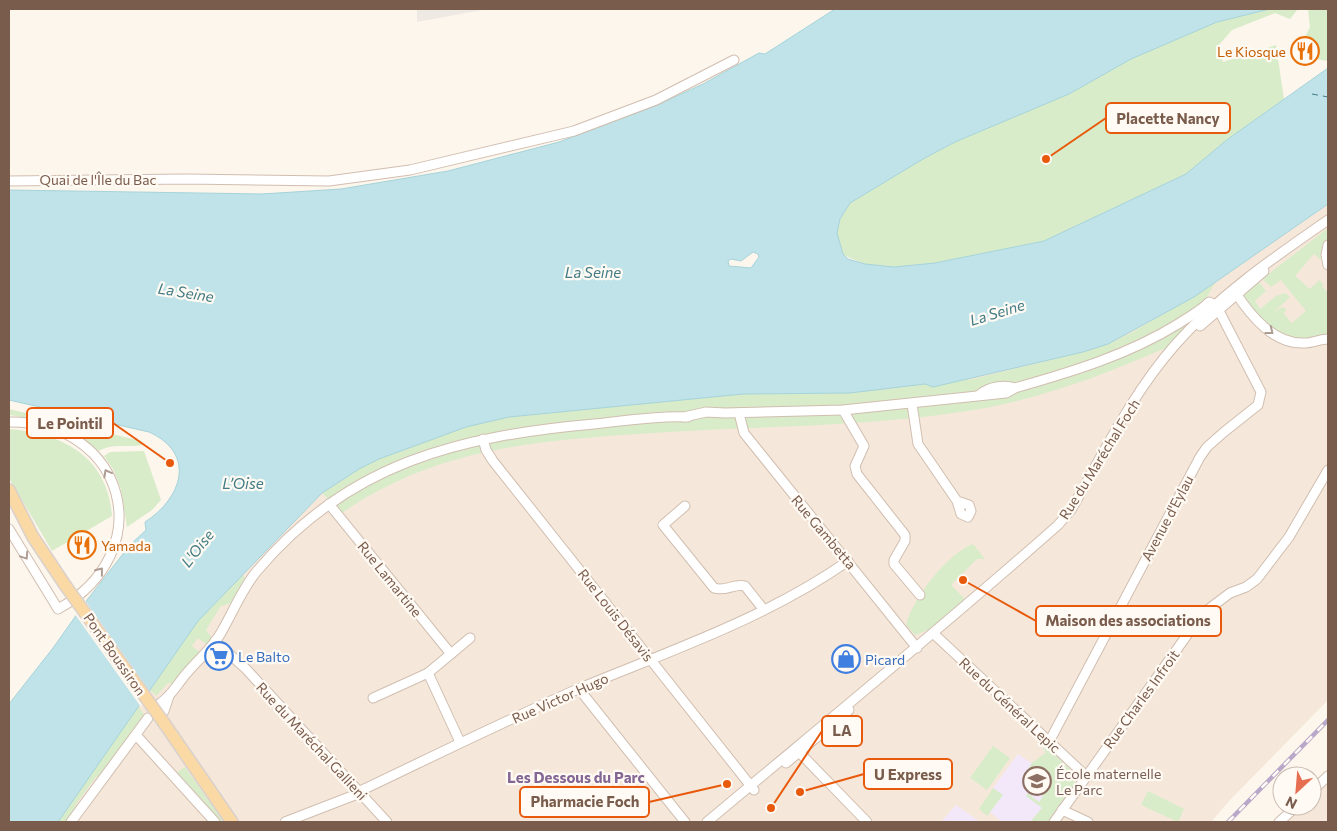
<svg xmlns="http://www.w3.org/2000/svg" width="1337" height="831" font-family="Commissioner,sans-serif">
<rect width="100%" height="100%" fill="#fdf6ec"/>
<!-- residential -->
<g fill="#f5e8da">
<path d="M 1328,204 L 1328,700 L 1231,799 L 1211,822 L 58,822 L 198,621 L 322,493 L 359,469 L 850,393 L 925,384 L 1024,366 L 1083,352 L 1108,344 L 1194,297 Z"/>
<path d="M 1328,770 L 1328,822 L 1273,822 L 1291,806 L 1312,806 L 1312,787 Z"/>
</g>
<!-- industrial -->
<path fill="#efe9e4" d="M 417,9 L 488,9 L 417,22 Z"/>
<!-- education -->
<g fill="#f3e8fa">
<path d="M 1046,746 L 1076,775 L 1050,822 L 1001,821 L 990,812 L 1003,795 L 993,788 L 1018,754 L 1033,764 L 1046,752 L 1043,749 Z"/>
<path d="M 956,805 L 980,822 L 941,822 Z"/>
</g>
<!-- green -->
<g fill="#d8ecc9">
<path d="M 1270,9 L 1298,9 L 1290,19 L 1275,13 L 1232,30 L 1218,46 L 1223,62 L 1276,45 L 1284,99 L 1228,139 L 1186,174 L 1044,241 L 935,263 L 894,267 L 865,264 L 843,255 L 837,233 L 840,219 L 850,203 L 923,159 L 955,142 L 1069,94 L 1131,59 L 1217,22 Z"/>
<path d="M 1308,9 L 1328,9 L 1328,61 L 1315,59 L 1305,37 L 1310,27 Z"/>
<path d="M 1328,228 L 1328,241 L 1323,259 L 1321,260 L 1314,254 L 1295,276 L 1310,289 L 1319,280 L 1324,284 L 1322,287 L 1328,292 L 1328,333 C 1287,349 1268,327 1243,298 L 1244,295 L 1259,282 L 1266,291 L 1255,301 L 1260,309 L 1276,296 L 1285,293 L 1290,297 L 1273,313 L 1282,307 L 1286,309 L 1284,314 L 1292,323 L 1306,311 L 1281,280 L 1271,287 L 1262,279 Z"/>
<path d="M 1215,283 L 1192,323 L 1166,351 L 1163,349 C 1097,378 1031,402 960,412 C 853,428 745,426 638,434 C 531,441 433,450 342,513 L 322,493 L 359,469 L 379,459 L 466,427 L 509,417 L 743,394 L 850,393 L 973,379 L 1083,352 L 1108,344 L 1133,332 Z"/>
<path d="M 9,409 L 141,441 L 142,445 C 127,448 113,443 99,451 C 70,426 46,421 9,415 Z"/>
<path d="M 9,429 C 63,434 107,456 112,516 L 52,551 L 9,478 Z"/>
<path d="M 144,451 L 161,500 L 152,510 L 127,527 L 121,489 L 113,469 L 104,456 L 110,452 Z"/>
<path d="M 973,544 L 985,559 L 977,559 L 951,585 L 965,599 L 931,629 L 915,635 L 906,625 C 912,599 948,553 973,544 Z"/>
<path d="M 242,575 L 246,579 L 231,603 L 221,606 L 206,630 L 212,638 L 207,645 L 198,638 L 192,646 L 201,653 L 173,684 L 168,683 L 156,696 L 150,690 L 198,621 Z"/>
<path d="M 138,706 L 145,716 L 100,776 L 96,777 L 76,804 L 75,809 L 66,822 L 58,822 Z"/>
<path d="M 993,746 L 1010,758 L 987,790 L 970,778 Z"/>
<path d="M 1046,746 L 1076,775 L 1074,787 L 1050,822 L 1030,822 L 1042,808 L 1026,796 L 1028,793 L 1039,802 L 1043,796 L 1035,789 L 1039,784 L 1025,773 L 1032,763 L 1044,754 L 1046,752 L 1043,749 Z"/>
<path d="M 185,767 L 224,822 L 219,822 L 176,773 Z"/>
<path d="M 993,788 L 1003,795 L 987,816 L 979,809 Z"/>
<path d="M 1148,791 L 1184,809 L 1178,822 L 1141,805 Z"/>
</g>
<!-- water -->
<path fill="#bfe3e8" stroke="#a5d3da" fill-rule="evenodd" d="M 835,9 L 1270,9 L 1217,22 L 1131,59 L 1069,94 L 955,142 L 923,159 L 850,203 L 840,219 L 837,233 L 843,254 L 848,259 L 865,264 L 894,267 L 935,263 L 1044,241 L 1186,174 L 1228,139 L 1328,68 L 1328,204 L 1194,297 L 1108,344 L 1083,352 L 933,387 L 925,384 L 850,393 L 743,394 L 509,417 L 466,427 L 379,459 L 359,469 L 322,493 L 198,621 L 58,822 L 9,822 L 9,704 L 53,648 L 87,600 L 130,545 L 146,530 L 145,522 C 182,498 197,454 149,432 L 9,400 L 9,190 L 262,194 L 341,189 L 448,171 L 559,142 L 655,106 L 703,84 L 759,53 L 765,54 ZM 753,252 L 758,254 L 759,257 L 751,268 L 729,266 L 728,261 L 731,259 L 741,261 Z"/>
<!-- pier -->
<path fill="#fdf6ec" d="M 84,599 L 151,693 L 141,707 L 74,613 Z"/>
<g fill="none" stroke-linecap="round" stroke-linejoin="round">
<!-- ferry -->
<path stroke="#437c86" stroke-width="1" stroke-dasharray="6 5" stroke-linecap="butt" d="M 1312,94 L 1328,97"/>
<defs>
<g id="minor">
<path d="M 9,181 L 187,179 L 329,181 L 410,170 L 574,131 L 656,100 L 734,60"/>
<path d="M 1328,245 L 1326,255 L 1328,265"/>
<path d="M 1235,292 C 1251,316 1274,345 1305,343 C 1313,343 1320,339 1328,339"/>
<path d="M 1200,326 L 1264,271"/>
<path d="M 979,395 C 989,387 1003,384 1015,388"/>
<path d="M 912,404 L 918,444 L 957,501 L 961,514 L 968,517 L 971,511 L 969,505 L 957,501"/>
<path d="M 843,410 L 864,446 L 855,466 L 857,474 L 905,535 L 905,541 L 894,560 L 894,564 L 920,595"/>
<path d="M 739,413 L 744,433 L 917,648"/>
<path d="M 684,417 L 706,412 L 725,413 L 843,410 L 1006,393 L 1015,388 C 1071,372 1128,355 1178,324 C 1188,317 1201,311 1209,302 L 1216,305 L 1261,392 L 1258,405 L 1224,432 L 1207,447 L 1200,457 L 1049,742"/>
<path d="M 9,422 C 126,421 161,552 58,609 L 9,529"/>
<path d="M 483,439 L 486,450 L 493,461 L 754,790"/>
<path d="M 329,504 L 451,654"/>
<path d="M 685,506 L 663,525 L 714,588 C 726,592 734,583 745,586 L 764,610"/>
<path d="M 934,634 L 1086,776"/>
<path d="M 215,641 L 246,669 L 387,822"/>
<path d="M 579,689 L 685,822"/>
<path d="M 373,698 L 428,673"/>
<path d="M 159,704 C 169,698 175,688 182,679 C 193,664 209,652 219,636 C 232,615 241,590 257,571 C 348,463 459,436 594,424 C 623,421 660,415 688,417"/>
<path d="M 164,711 L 169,696"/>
<path d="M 136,735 L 215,822"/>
<path d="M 460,742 L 428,673 L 470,638"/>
<path d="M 797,750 L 867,822"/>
<path d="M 786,763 L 849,710"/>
<path d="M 1312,791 L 1328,776"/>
<path d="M 358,792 C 434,756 508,719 585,686 C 675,649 768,617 848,561"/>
<path d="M 1062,810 L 1088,822"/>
<path d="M 71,822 L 148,718"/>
<path d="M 285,822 L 360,793"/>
<path d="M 707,822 C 824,724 943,627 1058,525 L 1071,510 C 1103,454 1132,394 1175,345 C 1219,295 1273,258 1328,220"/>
<path d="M 1054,822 L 1202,614 L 1230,593 L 1246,587 L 1257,579 L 1289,537 L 1328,470"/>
<path d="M 1279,822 L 1297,806"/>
</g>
<g id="major">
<path d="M 9,490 L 33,537 L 65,585"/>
<path d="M 164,723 L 232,822"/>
</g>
</defs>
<!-- minor casing -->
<use href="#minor" stroke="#d1beb0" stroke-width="11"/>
<!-- major casing -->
<use href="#major" stroke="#dad1cd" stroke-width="14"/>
<!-- minor -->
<use href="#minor" stroke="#fff" stroke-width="9"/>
<!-- major -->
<use href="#major" stroke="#fbd9a5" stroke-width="11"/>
<defs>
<path id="rail" d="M 1228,822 L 1328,720"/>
</defs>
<!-- rail casing -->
<use href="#rail" stroke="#b9a8c9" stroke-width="4.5"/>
<!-- rail -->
<use href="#rail" stroke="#fffaf3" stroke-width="2.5" stroke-dasharray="8" stroke-linecap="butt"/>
<defs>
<path id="major-bridge" d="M 65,585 L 164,723"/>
</defs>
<!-- major-bridge casing -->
<use href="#major-bridge" stroke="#dad1cd" stroke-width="14" stroke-linecap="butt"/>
<!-- major-bridge -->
<use href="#major-bridge" stroke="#fbd9a5" stroke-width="11"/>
</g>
<!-- one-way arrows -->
<defs><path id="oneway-chevron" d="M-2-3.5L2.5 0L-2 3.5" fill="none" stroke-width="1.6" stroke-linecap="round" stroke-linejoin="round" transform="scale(1.25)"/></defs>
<g stroke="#af9d94">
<use href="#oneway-chevron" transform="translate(1270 331) rotate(38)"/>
<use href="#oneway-chevron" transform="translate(107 473) rotate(-119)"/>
<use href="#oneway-chevron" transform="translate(25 556) rotate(56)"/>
<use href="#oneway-chevron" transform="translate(100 571) rotate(-52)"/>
</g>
<!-- icons -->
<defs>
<symbol id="restaurant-ring" viewBox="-11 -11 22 22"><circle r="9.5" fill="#fffaf3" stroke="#e8710a" stroke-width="1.5"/><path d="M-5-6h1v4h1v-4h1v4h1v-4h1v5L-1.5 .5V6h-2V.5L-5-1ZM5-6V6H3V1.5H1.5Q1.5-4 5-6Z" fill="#e8710a"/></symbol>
<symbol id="supermarket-ring" viewBox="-11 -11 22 22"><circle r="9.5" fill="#fffaf3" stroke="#3f7fe0" stroke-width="1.5"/><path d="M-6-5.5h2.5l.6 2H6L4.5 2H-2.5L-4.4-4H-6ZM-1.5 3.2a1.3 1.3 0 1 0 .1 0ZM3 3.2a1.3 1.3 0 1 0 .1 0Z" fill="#3f7fe0"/></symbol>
<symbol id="shop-ring" viewBox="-11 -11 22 22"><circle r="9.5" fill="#fffaf3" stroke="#3f7fe0" stroke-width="1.5"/><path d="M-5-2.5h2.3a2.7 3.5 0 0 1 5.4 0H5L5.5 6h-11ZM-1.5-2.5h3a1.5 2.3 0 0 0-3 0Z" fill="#3f7fe0"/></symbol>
<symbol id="school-ring" viewBox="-11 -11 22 22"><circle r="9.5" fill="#fffaf3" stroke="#8d6e63" stroke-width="1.5"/><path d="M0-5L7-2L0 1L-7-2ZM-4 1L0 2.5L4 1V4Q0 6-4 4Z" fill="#8d6e63"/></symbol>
</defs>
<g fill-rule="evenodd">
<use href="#restaurant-ring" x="1289" y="35" width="32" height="32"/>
<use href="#restaurant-ring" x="66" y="529" width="32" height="32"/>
<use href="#supermarket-ring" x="203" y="640" width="32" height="32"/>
<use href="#shop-ring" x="830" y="643" width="32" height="32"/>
<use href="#school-ring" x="1021" y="765" width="32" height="32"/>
</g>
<g text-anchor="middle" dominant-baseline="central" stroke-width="4.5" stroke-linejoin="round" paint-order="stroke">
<!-- food labels -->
<g font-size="14" fill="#c56008" stroke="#fffaf3" text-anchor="end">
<text x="1286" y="51">Le Kiosque</text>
<text x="101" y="545" text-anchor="start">Yamada</text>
</g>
<!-- street labels -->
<g font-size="14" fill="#7a5c4d" stroke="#fffaf3">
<text x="98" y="179">Quai de l'Île du Bac</text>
<text transform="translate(1099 459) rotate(-58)">Rue du Maréchal Foch</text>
<text transform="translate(1167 518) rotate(-62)">Avenue d'Eylau</text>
<text transform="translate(824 532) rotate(50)">Rue Gambetta</text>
<text transform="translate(390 579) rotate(51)">Rue Lamartine</text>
<text transform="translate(616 615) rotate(52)">Rue Louis Désavis</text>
<text transform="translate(115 654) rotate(55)">Pont Boussiron</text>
<text transform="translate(560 698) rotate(-24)">Rue Victor Hugo</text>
<text transform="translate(1141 699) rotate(-54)">Rue Charles Infroit</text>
<text transform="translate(1010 705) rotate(43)">Rue du Général Lepic</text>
<text transform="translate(312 741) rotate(47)">Rue du Maréchal Gallieni</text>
</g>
<!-- shop labels -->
<g font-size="14" fill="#366cbe" stroke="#fffaf3" text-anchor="start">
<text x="238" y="656">Le Balto</text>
<text x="865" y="659">Picard</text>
</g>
<!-- education labels -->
<g font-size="14" fill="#785e54" stroke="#fffaf3" text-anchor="start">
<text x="1056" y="773">École maternelle<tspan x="1056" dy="16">Le Parc</tspan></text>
</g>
<!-- water labels -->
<g font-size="15" font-style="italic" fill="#437c86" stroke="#fffaf3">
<text x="593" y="272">La Seine</text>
<text transform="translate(186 292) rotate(9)">La Seine</text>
<text transform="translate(997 312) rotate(-17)">La Seine</text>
<text x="243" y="483">L’Oise</text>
<text transform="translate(197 548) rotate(-52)">L'Oise</text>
</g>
<!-- neighbourhood labels -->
<g font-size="15" font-weight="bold" fill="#846695" stroke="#fffaf3">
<text x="576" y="777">Les Dessous du Parc</text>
</g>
</g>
<!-- callouts -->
<path fill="none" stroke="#e8590c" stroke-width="2" d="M1046 159L1106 118M170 463L113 423M963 580L1036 621M771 808L822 731M800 792L864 774M727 784L649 802"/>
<g fill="#e8590c" stroke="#fffaf3" stroke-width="2">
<circle cx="1046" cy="159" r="5"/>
<circle cx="170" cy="463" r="5"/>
<circle cx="963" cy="580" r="5"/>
<circle cx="771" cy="808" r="5"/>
<circle cx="800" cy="792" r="5"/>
<circle cx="727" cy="784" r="5"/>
</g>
<g fill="#fffaf3" stroke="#e8590c" stroke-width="2">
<rect x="1106" y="103" width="124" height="30" rx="5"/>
<rect x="27" y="408" width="86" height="30" rx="5"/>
<rect x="1036" y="606" width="185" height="30" rx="5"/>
<rect x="822" y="716" width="40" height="30" rx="5"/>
<rect x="864" y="759" width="88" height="30" rx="5"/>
<rect x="520" y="787" width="129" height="30" rx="5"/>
</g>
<g font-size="15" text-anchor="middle" font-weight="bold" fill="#7a5c4d">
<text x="1168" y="124">Placette Nancy</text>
<text x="70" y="429">Le Pointil</text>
<text x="1128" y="626">Maison des associations</text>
<text x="842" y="736">LA</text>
<text x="908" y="780">U Express</text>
<text x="585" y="807">Pharmacie Foch</text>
</g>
<!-- border -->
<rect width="1337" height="831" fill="none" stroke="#7a5c4d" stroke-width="20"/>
<!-- north arrow -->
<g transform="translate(1297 791) rotate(206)"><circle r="24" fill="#fffaf3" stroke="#cabbb1"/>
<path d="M0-4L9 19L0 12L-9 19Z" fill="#e76f51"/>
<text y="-8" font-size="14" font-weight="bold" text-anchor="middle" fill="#7a5c4d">N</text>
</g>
</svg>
